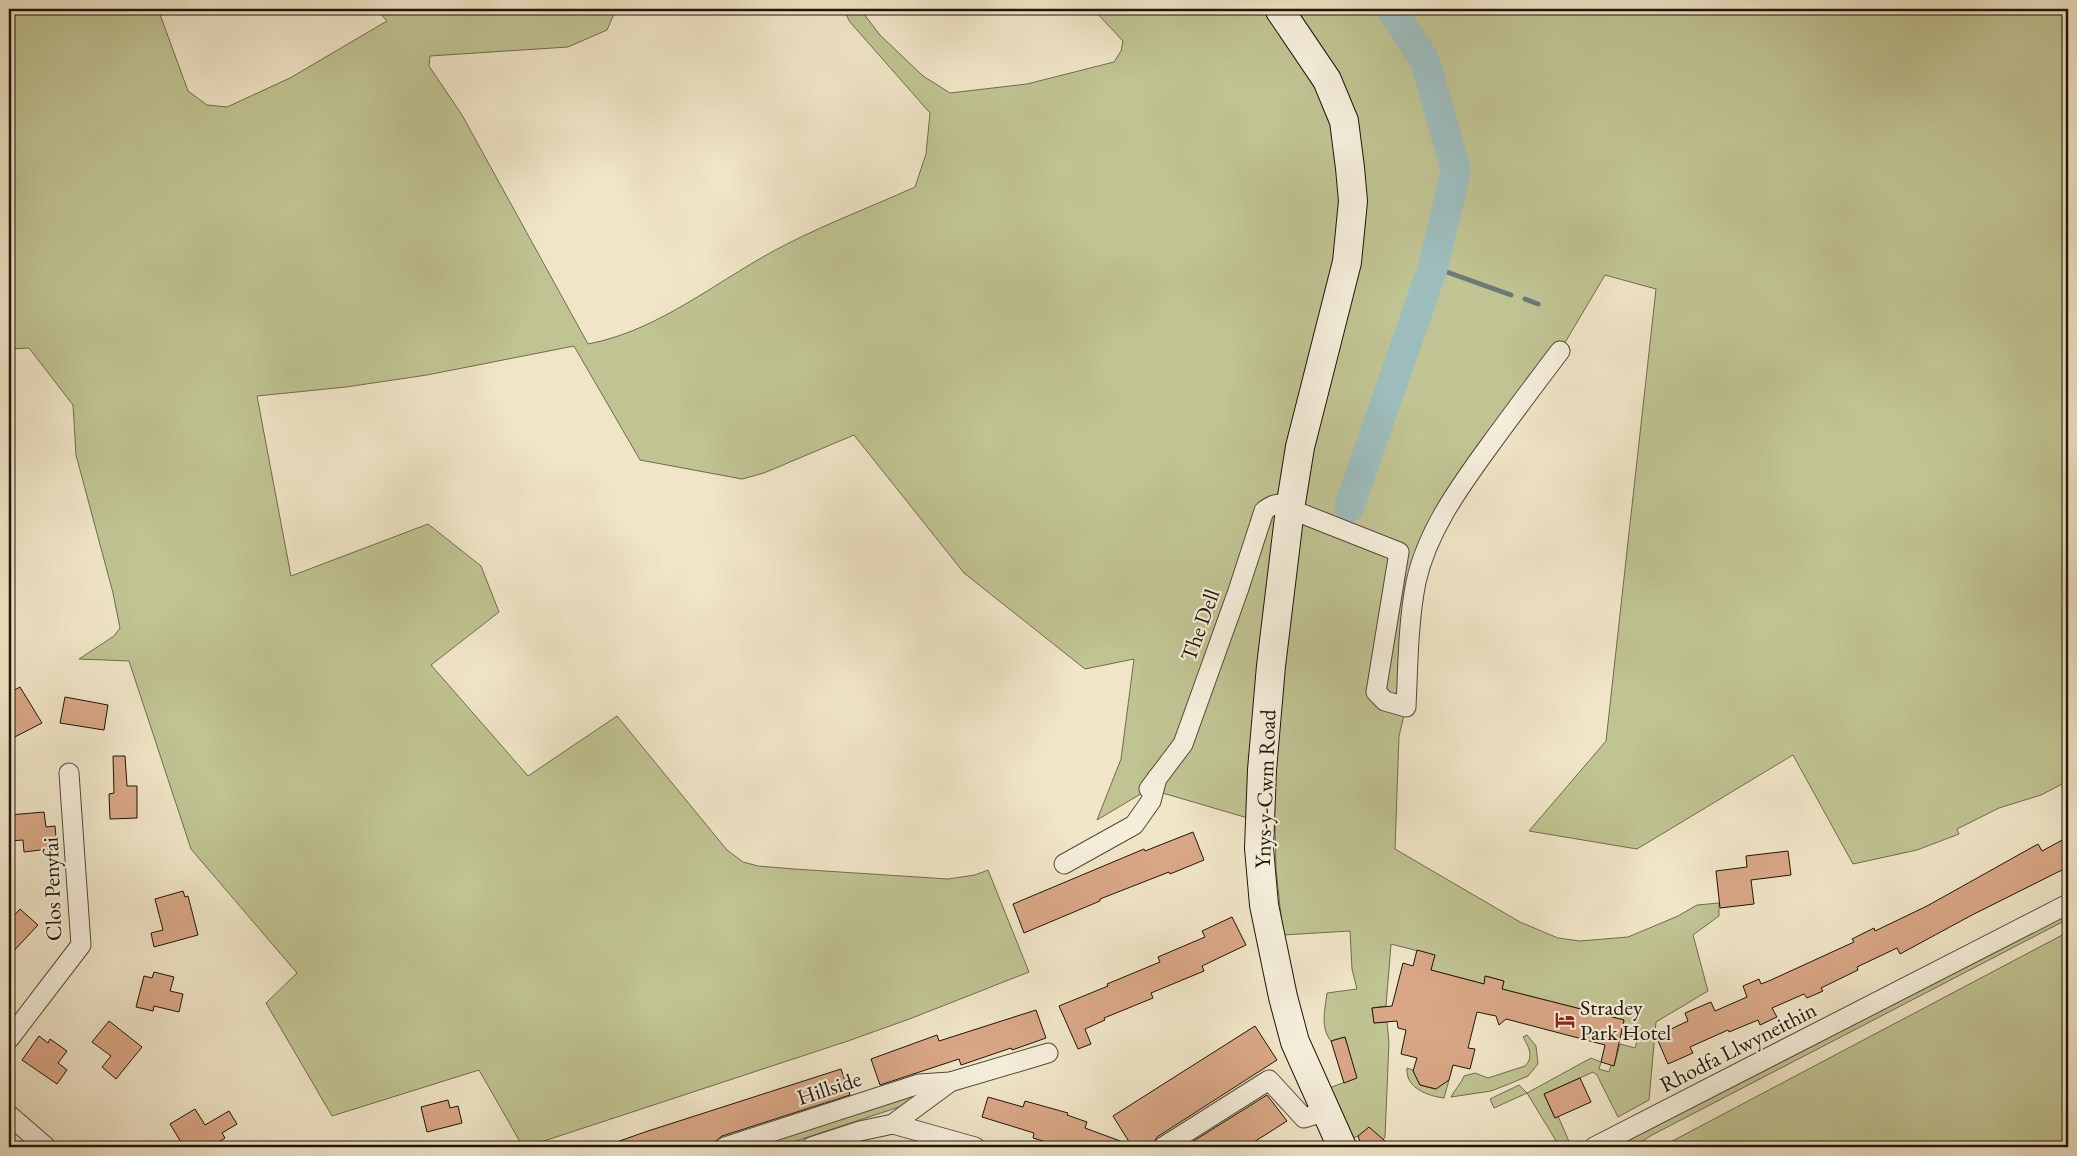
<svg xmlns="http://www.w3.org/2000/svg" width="2077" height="1156" font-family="'EB Garamond',serif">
<rect width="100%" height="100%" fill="#f0e5c7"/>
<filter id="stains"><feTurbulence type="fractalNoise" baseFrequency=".004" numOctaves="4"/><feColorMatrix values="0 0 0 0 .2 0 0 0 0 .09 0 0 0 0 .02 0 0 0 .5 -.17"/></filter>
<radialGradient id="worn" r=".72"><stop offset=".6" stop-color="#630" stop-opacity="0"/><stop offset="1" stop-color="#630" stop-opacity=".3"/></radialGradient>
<!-- green -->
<g fill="#c0c392" stroke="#6f6c4d">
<path d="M 9,9 L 158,9 L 188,91 L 207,105 L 227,107 L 290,78 L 387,21 L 376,9 L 616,9 L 607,30 L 568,47 L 430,56 L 429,66 L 462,115 L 588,344 C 662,330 721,277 787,244 C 828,223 873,206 915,187 L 926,154 L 930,113 L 850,22 L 843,9 L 860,9 L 880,35 L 923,76 L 950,93 L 1027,84 L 1114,62 L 1121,51 L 1123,41 L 1093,9 L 1279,9 L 1361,150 L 1291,9 L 2068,9 L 2068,781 L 2041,795 L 1999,808 L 1957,829 L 1959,834 L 1917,850 L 1853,864 L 1793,755 L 1637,849 L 1529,831 L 1606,741 L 1656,289 L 1605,275 L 1560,351 L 1424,558 L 1406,707 L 1399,736 L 1395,849 L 1520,922 L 1558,938 L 1580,941 L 1628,937 L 1678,916 L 1697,905 L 1719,903 L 1719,916 L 1693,935 L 1708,991 L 1656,1022 L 1649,1100 L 1618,1117 L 1597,1075 L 1593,1072 L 1544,1094 L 1555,1118 L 1558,1116 L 1571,1146 L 1551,1147 L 1558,1144 L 1527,1093 L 1494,1108 L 1490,1099 L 1519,1085 L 1527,1093 L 1591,1058 L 1601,1062 L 1599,1069 L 1609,1072 L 1611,1065 L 1614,1066 L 1620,1044 L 1635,1048 L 1638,1038 L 1621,1034 L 1624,1020 L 1502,989 L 1504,981 L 1486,976 L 1484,984 L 1431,970 L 1434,955 L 1391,944 L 1386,1006 L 1372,1008 L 1374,1023 L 1387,1022 L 1389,1042 L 1385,1137 L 1383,1140 L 1358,1136 L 1351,1139 L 1329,1088 L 1356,1078 L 1345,1037 L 1331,1041 C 1320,1028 1325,1009 1327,993 L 1357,989 L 1352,969 L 1350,931 L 1283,935 L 1276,869 L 1275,826 L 1149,789 L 1097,820 L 1121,759 L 1134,659 L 1085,669 L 964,573 L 854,435 L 764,473 L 742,479 L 640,460 L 574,346 L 427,375 L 346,387 L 257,396 L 291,576 L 428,524 L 481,566 L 499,612 L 431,665 L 528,776 L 617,716 L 727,850 L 743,862 L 758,866 L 794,869 L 948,879 L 975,875 L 988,870 L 1029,972 L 912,1018 L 848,1041 L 541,1142 L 532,1147 L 523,1147 L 479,1070 L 332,1116 L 266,1003 L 297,973 L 191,849 L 129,661 L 79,659 L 114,636 L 120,628 L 113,593 L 76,455 L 73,405 L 29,348 L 9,349 Z"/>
<path d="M 2068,912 L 2068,919 L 1652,1135 L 1633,1147 L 1614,1147 Z"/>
<path d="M 2068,932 L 2068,1147 L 1661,1147 Z"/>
<path d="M 1527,1035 L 1536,1046 L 1538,1064 L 1528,1076 L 1509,1084 L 1491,1091 L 1451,1097 C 1455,1089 1461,1084 1464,1076 L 1475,1073 L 1488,1078 L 1525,1066 C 1534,1057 1529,1047 1523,1037 Z"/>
<path d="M 1407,1068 L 1413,1070 L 1420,1085 L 1435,1089 L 1449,1080 L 1444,1098 C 1428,1096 1405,1088 1407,1068 Z"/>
<path d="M 928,1089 L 902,1106 L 778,1147 L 744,1147 Z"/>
</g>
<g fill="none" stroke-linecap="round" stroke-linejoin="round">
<!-- stream -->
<g stroke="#6a7a75" stroke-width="5">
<path d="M 1433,267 L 1511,295"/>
<path d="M 1525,299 L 1538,304"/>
</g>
<!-- river -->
<path stroke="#9dbdbd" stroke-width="30" d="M 1349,507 L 1433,267 L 1456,171 L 1425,61 L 1391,9"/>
</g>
<!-- building -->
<g fill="#d9a786" stroke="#1e1508">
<path d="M 20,687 L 42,723 L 9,740 L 9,693 Z"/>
<path d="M 65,697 L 108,705 L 104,730 L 60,723 Z"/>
<path d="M 113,756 L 125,756 L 127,786 L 137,786 L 137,818 L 110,819 L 109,794 L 114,793 Z"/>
<path d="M 44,812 L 46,827 L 55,826 L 57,848 L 24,852 L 23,840 L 9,841 L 9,815 Z"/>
<path d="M 1193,832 L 1204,860 L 1170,874 L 1169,872 L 1100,899 L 1100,901 L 1024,933 L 1013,904 L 1144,849 L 1145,851 Z"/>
<path d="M 2068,837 L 2068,867 L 1972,915 L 1900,954 L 1897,948 L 1857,967 L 1858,970 L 1821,988 L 1823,991 L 1807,998 L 1804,994 L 1772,1008 L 1777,1017 L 1760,1025 L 1758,1020 L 1729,1032 L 1728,1030 L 1690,1047 L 1693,1053 L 1668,1064 L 1656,1036 L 1688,1021 L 1685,1013 L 1711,1002 L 1715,1011 L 1747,997 L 1743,986 L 1759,979 L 1761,984 L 1771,980 L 1854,942 L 1852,939 L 1874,928 L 1875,931 L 1927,906 L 2038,844 L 2042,851 Z"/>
<path d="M 1788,851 L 1791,875 L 1751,880 L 1754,904 L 1720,908 L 1716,871 L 1747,867 L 1746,856 Z"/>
<path d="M 183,891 L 185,897 L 188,896 L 198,935 L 154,947 L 151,933 L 163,930 L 155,899 Z"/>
<path d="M 20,909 L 38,925 L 9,956 L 9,921 Z"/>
<path d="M 1232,917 L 1246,945 L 1202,966 L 1204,971 L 1151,993 L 1153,998 L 1104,1018 L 1105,1020 L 1085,1029 L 1091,1044 L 1078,1049 L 1059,1006 L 1108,986 L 1107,984 L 1160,962 L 1158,957 L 1205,937 L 1202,931 Z"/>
<path d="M 1417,950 L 1435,955 L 1431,970 L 1484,984 L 1485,976 L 1504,981 L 1502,989 L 1624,1020 L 1614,1066 L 1601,1062 L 1605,1045 L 1506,1019 L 1499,1025 L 1496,1016 L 1477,1012 L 1468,1048 L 1475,1049 L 1470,1069 L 1453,1065 L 1449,1080 L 1436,1089 L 1420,1085 L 1413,1071 L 1417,1058 L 1401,1054 L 1406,1030 L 1398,1028 L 1397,1021 L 1374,1023 L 1372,1008 L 1392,1006 L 1403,963 L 1413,966 Z"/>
<path d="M 154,972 L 174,977 L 170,991 L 183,994 L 179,1012 L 154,1006 L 153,1011 L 136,1007 L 144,976 L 152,978 Z"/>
<path d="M 1036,1010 L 1046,1038 L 1012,1050 L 1011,1048 L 961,1065 L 959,1059 L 880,1085 L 871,1059 L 937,1035 L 939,1041 Z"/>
<path d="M 109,1021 L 142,1047 L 116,1079 L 102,1067 L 111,1056 L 92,1042 Z"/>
<path d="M 1255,1026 L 1277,1060 L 1157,1137 L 1152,1147 L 1063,1147 L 1033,1138 L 1034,1133 L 982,1117 L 988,1097 L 1023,1107 L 1025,1101 L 1068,1113 L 1067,1115 L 1087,1122 L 1085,1128 L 1131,1145 L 1113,1116 Z"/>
<path d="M 39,1036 L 48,1043 L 50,1039 L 67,1051 L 58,1063 L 67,1070 L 57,1084 L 22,1060 Z"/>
<path d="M 1345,1037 L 1357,1078 L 1344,1083 L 1331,1041 Z"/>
<path d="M 841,1069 L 850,1095 L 722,1136 L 716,1141 L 695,1147 L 608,1147 L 608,1145 L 648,1131 Z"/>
<path d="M 1580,1078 L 1591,1102 L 1555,1118 L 1544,1094 Z"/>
<path d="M 1267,1095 L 1287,1121 L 1246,1147 L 1184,1147 Z"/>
<path d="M 448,1100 L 450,1108 L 458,1106 L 462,1123 L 427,1132 L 421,1107 Z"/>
<path d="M 195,1109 L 205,1125 L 229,1111 L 237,1124 L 222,1133 L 225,1138 L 210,1147 L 184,1147 L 170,1124 Z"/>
<path d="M 1369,1127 L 1392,1147 L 1362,1147 L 1358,1136 Z"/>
</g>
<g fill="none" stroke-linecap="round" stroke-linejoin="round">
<defs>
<g id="street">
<path d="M 1149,789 L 1183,744 L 1238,591 L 1264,511 C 1274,503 1279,502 1290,509 L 1399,552 L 1376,692 L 1385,701 L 1406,707 C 1408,665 1408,623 1416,582 C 1427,532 1458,489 1487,449 C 1511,416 1535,384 1560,351"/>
<path d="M 1064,864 L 1134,825 L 1151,801 L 1157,778"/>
<path d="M 9,1039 L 81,945 L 69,773"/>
<path d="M 9,1115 L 46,1147"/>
<path d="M 893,1124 L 975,1147"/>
<path d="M 725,1147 L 919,1084 L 950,1082 L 1048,1053"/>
<path d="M 811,1147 L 860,1131 L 893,1124 L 950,1082"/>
<path d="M 1163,1147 L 1269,1080 L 1304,1118 L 1327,1111"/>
<path d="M 1594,1147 L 2068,904"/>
</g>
<path id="secondary" d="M 1279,9 L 1327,80 L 1344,121 L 1350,168 L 1353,201 L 1347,262 L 1300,447 L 1290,509 L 1271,666 L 1262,770 L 1259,848 L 1264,905 L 1283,997 L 1295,1042 L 1342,1147"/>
</defs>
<!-- street casing -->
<use href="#street" stroke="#524938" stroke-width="21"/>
<!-- secondary casing -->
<use href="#secondary" stroke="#1e1508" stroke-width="30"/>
<!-- street -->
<use href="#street" stroke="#f5eedb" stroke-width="19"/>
<!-- secondary -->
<use href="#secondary" stroke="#f5eedb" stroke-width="28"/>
</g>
<!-- icons -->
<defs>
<symbol id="hotel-bare" viewBox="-9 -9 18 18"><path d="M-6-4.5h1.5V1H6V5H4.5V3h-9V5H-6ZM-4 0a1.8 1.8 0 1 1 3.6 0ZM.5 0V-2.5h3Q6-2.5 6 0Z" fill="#8f2418" stroke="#f5eedb" stroke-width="2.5" paint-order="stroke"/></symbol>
</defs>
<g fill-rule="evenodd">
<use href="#hotel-bare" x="1551" y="1006" width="28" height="28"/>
</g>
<g text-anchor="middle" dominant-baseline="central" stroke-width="4.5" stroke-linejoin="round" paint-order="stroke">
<!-- street labels -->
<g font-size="22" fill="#1e1508" stroke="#f5eedb">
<text transform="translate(1200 625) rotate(-70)">The Dell</text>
<text transform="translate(1265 789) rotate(-88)">Ynys-y-Cwm Road</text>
<text transform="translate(52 889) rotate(-92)">Clos Penyfai</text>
<text transform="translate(1738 1047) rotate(-27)">Rhodfa Llwyneithin</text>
<text transform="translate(829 1088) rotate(-18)">Hillside</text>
</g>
<!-- poi labels -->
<g font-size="22" fill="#1e1508" stroke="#f5eedb" text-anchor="start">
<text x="1580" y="1007">Stradey<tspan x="1580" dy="25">Park Hotel</tspan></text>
</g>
</g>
<!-- margin -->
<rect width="2077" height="1156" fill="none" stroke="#f0e5c7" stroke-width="30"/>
<rect x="10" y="10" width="2057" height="1136" fill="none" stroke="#1e1508" stroke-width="2.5"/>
<rect x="15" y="15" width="2047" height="1126" fill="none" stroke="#1e1508"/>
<rect width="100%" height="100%" filter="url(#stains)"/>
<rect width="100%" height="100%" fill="url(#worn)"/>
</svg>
